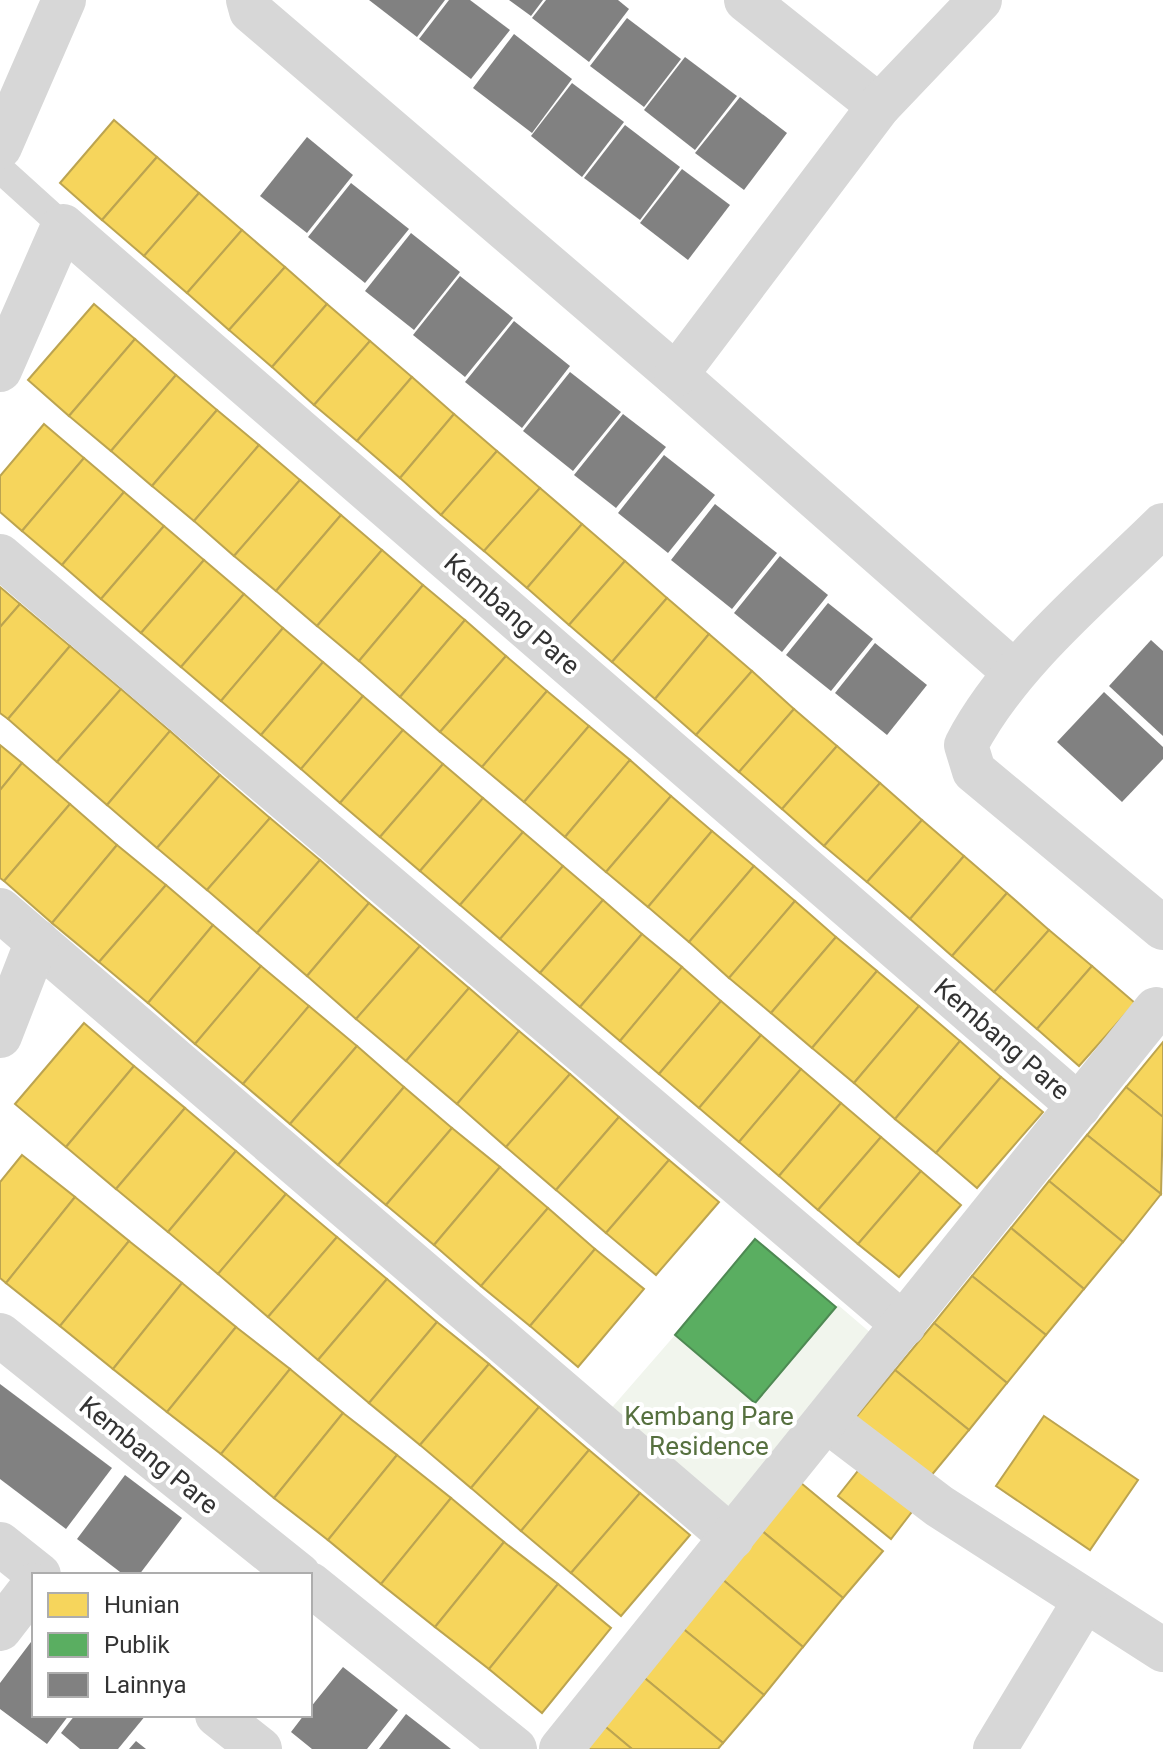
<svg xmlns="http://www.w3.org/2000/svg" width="1163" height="1749" font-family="Roboto,sans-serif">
<rect width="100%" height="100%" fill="#fff"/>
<!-- green -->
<path fill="#f1f5ed" d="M 838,1305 L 879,1340 L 731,1516 L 608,1412 L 675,1335 L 755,1402 Z"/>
<!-- homes -->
<g fill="#f6d55c" stroke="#bca450" stroke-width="2">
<path d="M 114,120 L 157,157 L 102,220 L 60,183 Z"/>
<path d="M 157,157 L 199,193 L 144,256 L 102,220 Z"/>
<path d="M 199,193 L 242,230 L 187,293 L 144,256 Z"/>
<path d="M 242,230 L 285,267 L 229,330 L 187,293 Z"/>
<path d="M 285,267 L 327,304 L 272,367 L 229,330 Z"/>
<path d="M 94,304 L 135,339 L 69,416 L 28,380 Z"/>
<path d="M 327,304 L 370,341 L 314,405 L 272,367 Z"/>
<path d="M 135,339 L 176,375 L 111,451 L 69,416 Z"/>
<path d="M 370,341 L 412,377 L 357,441 L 314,405 Z"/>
<path d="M 176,375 L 217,410 L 152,486 L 111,451 Z"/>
<path d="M 412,377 L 454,414 L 400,478 L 357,441 Z"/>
<path d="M 217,410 L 259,445 L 194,521 L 152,486 Z"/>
<path d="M 454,414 L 497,451 L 441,515 L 400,478 Z"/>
<path d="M 44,424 L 84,458 L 22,531 L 0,512 L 0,476 Z"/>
<path d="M 259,445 L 300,480 L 234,556 L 194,521 Z"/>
<path d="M 497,451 L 540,488 L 484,551 L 441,515 Z"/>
<path d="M 84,458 L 124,492 L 62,565 L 22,531 Z"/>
<path d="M 300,480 L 341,515 L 276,591 L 234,556 Z"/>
<path d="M 540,488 L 582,524 L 527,588 L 484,551 Z"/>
<path d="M 124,492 L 164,526 L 101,599 L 62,565 Z"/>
<path d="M 341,515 L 382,550 L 317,626 L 276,591 Z"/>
<path d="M 582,524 L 625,561 L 569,625 L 527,588 Z"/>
<path d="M 164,526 L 204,560 L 141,633 L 101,599 Z"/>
<path d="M 382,550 L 423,585 L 359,661 L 317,626 Z"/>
<path d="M 204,560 L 244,594 L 181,667 L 141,633 Z"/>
<path d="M 625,561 L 667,598 L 612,662 L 569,625 Z"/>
<path d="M 423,585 L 465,620 L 400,697 L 359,661 Z"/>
<path d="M 0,587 L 20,604 L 0,627 Z"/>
<path d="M 244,594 L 283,628 L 221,701 L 181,667 Z"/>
<path d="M 667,598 L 709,634 L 655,699 L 612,662 Z"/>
<path d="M 20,604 L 70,646 L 8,719 L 0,713 L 0,627 Z"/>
<path d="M 465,620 L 506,656 L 440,732 L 400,697 Z"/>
<path d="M 283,628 L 323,662 L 261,735 L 221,701 Z"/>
<path d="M 709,634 L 752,671 L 696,735 L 655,699 Z"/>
<path d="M 70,646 L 121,689 L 57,762 L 8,719 Z"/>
<path d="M 506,656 L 547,691 L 482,767 L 440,732 Z"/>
<path d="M 323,662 L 363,696 L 301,769 L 261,735 Z"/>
<path d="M 752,671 L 794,709 L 739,772 L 696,735 Z"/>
<path d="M 121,689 L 170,731 L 107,805 L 57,762 Z"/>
<path d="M 547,691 L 589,726 L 524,802 L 482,767 Z"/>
<path d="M 363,696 L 403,730 L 340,803 L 301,769 Z"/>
<path d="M 794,709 L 837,746 L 782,809 L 739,772 Z"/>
<path d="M 589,726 L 630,760 L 565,837 L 524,802 Z"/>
<path d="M 403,730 L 443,764 L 380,837 L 340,803 Z"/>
<path d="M 170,731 L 220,775 L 157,848 L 107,805 Z"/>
<path d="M 0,745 L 22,763 L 0,790 Z"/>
<path d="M 837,746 L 880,783 L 824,846 L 782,809 Z"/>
<path d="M 630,760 L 671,796 L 606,872 L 565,837 Z"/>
<path d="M 22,763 L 70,804 L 4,881 L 0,878 L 0,790 Z"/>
<path d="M 443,764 L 483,798 L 420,871 L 380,837 Z"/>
<path d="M 220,775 L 270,818 L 207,890 L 157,848 Z"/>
<path d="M 880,783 L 922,820 L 867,882 L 824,846 Z"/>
<path d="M 671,796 L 712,831 L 648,907 L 606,872 Z"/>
<path d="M 483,798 L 523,832 L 460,905 L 420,871 Z"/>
<path d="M 70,804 L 117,845 L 52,923 L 4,881 Z"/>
<path d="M 270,818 L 320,860 L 257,933 L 207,890 Z"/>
<path d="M 922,820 L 964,856 L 910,919 L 867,882 Z"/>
<path d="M 712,831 L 754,866 L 689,942 L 648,907 Z"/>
<path d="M 523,832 L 563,866 L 500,939 L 460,905 Z"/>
<path d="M 117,845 L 166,885 L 99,962 L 52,923 Z"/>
<path d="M 964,856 L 1007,893 L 952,956 L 910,919 Z"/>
<path d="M 320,860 L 369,903 L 307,976 L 257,933 Z"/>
<path d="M 563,866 L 603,900 L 540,973 L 500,939 Z"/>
<path d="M 754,866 L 795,901 L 729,978 L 689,942 Z"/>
<path d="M 166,885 L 213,925 L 148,1003 L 99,962 Z"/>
<path d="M 1007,893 L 1049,930 L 994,992 L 952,956 Z"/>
<path d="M 603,900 L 642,934 L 580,1007 L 540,973 Z"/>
<path d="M 795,901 L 836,937 L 771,1013 L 729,978 Z"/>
<path d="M 369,903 L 420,946 L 356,1019 L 307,976 Z"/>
<path d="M 213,925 L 261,966 L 195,1044 L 148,1003 Z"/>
<path d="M 1049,930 L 1092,966 L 1037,1029 L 994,992 Z"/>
<path d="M 642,934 L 682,967 L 620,1041 L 580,1007 Z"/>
<path d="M 836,937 L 877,971 L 812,1048 L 771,1013 Z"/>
<path d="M 420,946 L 469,988 L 406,1061 L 356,1019 Z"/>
<path d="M 261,966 L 309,1006 L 243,1084 L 195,1044 Z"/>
<path d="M 1092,966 L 1135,1003 L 1079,1066 L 1037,1029 Z"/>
<path d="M 682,967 L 721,1001 L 659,1074 L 620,1041 Z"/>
<path d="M 877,971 L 919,1006 L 854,1083 L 812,1048 Z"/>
<path d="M 469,988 L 519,1031 L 457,1104 L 406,1061 Z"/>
<path d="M 721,1001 L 761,1035 L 699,1108 L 659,1074 Z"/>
<path d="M 309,1006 L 357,1046 L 290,1124 L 243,1084 Z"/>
<path d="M 919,1006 L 960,1041 L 895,1119 L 854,1083 Z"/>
<path d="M 84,1023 L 134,1066 L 66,1147 L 15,1104 Z"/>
<path d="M 519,1031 L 570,1074 L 506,1147 L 457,1104 Z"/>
<path d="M 761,1035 L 801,1069 L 739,1142 L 699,1108 Z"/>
<path d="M 960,1041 L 1001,1077 L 936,1153 L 895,1119 Z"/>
<path d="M 1163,1042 L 1163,1117 L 1126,1087 Z"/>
<path d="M 357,1046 L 404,1087 L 338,1165 L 290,1124 Z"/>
<path d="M 134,1066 L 185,1108 L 116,1189 L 66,1147 Z"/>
<path d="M 801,1069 L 841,1103 L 779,1176 L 739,1142 Z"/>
<path d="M 570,1074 L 619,1117 L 556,1190 L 506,1147 Z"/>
<path d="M 1001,1077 L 1043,1112 L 977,1188 L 936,1153 Z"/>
<path d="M 404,1087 L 452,1128 L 386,1205 L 338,1165 Z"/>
<path d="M 1126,1087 L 1163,1117 L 1161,1194 L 1087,1135 Z"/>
<path d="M 841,1103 L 881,1137 L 818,1210 L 779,1176 Z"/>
<path d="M 185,1108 L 236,1151 L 168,1232 L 116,1189 Z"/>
<path d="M 619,1117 L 669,1160 L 606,1233 L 556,1190 Z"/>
<path d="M 452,1128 L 500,1167 L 434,1245 L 386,1205 Z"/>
<path d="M 1087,1135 L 1161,1194 L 1123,1242 L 1049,1181 Z"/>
<path d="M 881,1137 L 921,1171 L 858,1244 L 818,1210 Z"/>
<path d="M 236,1151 L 286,1194 L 218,1274 L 168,1232 Z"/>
<path d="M 22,1155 L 75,1197 L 6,1283 L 0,1278 L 0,1182 Z"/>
<path d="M 669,1160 L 719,1202 L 656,1275 L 606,1233 Z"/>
<path d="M 500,1167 L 548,1208 L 481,1286 L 434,1245 Z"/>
<path d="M 921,1171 L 961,1205 L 899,1277 L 858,1244 Z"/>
<path d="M 1049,1181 L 1123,1242 L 1084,1289 L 1011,1228 Z"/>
<path d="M 286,1194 L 337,1237 L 268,1317 L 218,1274 Z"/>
<path d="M 75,1197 L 129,1241 L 60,1326 L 6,1283 Z"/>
<path d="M 548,1208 L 595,1249 L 530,1326 L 481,1286 Z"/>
<path d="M 1011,1228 L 1084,1289 L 1046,1335 L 972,1276 Z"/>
<path d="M 337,1237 L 387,1279 L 318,1360 L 268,1317 Z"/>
<path d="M 129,1241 L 182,1283 L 113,1369 L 60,1326 Z"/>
<path d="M 595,1249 L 644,1289 L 578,1367 L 530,1326 Z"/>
<path d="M 972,1276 L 1046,1335 L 1007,1383 L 934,1323 Z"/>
<path d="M 387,1279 L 437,1322 L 369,1403 L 318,1360 Z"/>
<path d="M 182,1283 L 236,1327 L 167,1412 L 113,1369 Z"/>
<path d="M 437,1322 L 489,1364 L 420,1445 L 369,1403 Z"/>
<path d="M 934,1323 L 1007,1383 L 969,1430 L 895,1370 Z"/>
<path d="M 236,1327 L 290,1369 L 221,1454 L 167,1412 Z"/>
<path d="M 489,1364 L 539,1407 L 471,1488 L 420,1445 Z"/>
<path d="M 290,1369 L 343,1413 L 274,1498 L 221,1454 Z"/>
<path d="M 895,1370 L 969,1430 L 930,1477 L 856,1417 Z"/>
<path d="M 539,1407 L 589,1450 L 521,1531 L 471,1488 Z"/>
<path d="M 343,1413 L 397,1455 L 328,1540 L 274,1498 Z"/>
<path d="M 1044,1416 L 1138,1480 L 1090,1550 L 996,1486 Z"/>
<path d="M 589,1450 L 640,1493 L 571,1573 L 521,1531 Z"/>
<path d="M 397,1455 L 451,1498 L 381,1584 L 328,1540 Z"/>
<path d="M 865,1462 L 918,1504 L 891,1539 L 838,1496 Z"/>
<path d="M 801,1483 L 883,1551 L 843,1598 L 761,1530 Z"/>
<path d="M 640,1493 L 690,1535 L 621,1616 L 571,1573 Z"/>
<path d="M 451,1498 L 504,1542 L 435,1627 L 381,1584 Z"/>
<path d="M 761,1530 L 843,1598 L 803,1647 L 722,1579 Z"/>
<path d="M 504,1542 L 558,1584 L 489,1669 L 435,1627 Z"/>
<path d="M 722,1579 L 803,1647 L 764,1695 L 681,1627 Z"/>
<path d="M 558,1584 L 611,1628 L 542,1713 L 489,1669 Z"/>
<path d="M 681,1627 L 764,1695 L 723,1743 L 641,1675 Z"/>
<path d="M 641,1675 L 723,1743 L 718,1749 L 632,1749 L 601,1723 Z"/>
<path d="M 601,1723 L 632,1749 L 580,1749 Z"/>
</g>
<!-- public -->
<path fill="#5aae61" stroke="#4e8953" stroke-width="2" d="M 755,1239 L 836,1307 L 755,1403 L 675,1335 Z"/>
<!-- building -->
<g fill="#818181">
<path d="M 369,0 L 445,0 L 417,37 Z"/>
<path d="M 449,0 L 470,0 L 510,30 L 471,79 L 419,39 Z"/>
<path d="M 509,0 L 543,0 L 531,16 Z"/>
<path d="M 546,0 L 618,0 L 629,9 L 589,62 L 532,18 Z"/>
<path d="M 627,18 L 681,59 L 644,107 L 590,66 Z"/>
<path d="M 514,34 L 572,79 L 532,133 L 473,88 Z"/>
<path d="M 685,57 L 737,96 L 695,150 L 644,110 Z"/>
<path d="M 572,83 L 624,122 L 582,177 L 531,136 Z"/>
<path d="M 740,97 L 787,133 L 744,190 L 695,153 Z"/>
<path d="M 625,125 L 680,167 L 640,220 L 584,178 Z"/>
<path d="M 307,137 L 353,175 L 307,233 L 260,196 Z"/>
<path d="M 682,169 L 730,205 L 688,260 L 640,223 Z"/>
<path d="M 351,183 L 409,229 L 365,283 L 308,237 Z"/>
<path d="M 411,233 L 460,272 L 414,330 L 365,291 Z"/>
<path d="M 460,276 L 513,318 L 465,377 L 413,335 Z"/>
<path d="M 514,321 L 570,366 L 522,428 L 465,382 Z"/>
<path d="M 570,372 L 621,412 L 573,471 L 523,431 Z"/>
<path d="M 623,414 L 666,447 L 616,508 L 574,475 Z"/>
<path d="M 664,455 L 715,495 L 668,553 L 618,513 Z"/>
<path d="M 715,504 L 777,553 L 732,609 L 671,560 Z"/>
<path d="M 780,556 L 828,595 L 782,652 L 734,613 Z"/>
<path d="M 828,603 L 873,639 L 831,691 L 786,655 Z"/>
<path d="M 1151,640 L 1163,651 L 1163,736 L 1109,686 Z"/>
<path d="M 875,643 L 927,685 L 887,735 L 835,693 Z"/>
<path d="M 1104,692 L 1163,747 L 1163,759 L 1122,802 L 1057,742 Z"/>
<path d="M 0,1384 L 112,1468 L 66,1529 L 0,1479 Z"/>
<path d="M 125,1475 L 182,1518 L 139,1575 L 124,1575 L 77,1539 Z"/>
<path d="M 34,1638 L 34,1715 L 69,1715 L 47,1744 L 0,1709 L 0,1683 Z"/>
<path d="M 343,1667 L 398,1710 L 367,1749 L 312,1749 L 291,1732 L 304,1715 L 310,1715 L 310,1708 Z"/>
<path d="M 406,1714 L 451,1749 L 379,1749 Z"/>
<path d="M 75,1715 L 146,1715 L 118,1749 L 80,1749 L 61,1733 Z"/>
<path d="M 136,1741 L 146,1749 L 129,1749 Z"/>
</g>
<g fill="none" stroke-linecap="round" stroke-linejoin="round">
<!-- service -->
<path stroke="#d7d7d7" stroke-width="28" d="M 0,169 L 63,226"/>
<!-- minor -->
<g stroke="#d7d7d7" stroke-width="44">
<path d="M 248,0 L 251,11 L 676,375 L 1014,672"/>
<path d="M 746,0 L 879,106"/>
<path d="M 0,147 L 64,0"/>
<path d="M 0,370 L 63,226 L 1079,1106"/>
<path d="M 676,375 L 879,106 L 980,0"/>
<path d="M 1163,525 C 1096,591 1009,662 966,745 L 974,771 L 1163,928"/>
<path d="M 0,556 L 904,1325"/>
<path d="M 0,910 L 732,1538"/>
<path d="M 0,1036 L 37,941"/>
<path d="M 0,1335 L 299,1575"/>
<path d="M 826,1420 L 939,1506 L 1163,1650"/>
<path d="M 0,1544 L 39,1575"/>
<path d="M 310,1584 L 515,1749"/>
<path d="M 0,1629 L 34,1585"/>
<path d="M 217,1715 L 260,1749"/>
<path d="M 561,1749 L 1156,1009"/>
<path d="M 995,1749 L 1085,1600"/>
</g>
</g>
<g text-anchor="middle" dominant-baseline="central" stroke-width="8" stroke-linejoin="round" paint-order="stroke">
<!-- street labels -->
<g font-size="26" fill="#333" stroke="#fff">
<text transform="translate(512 614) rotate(41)">Kembang Pare</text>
<text transform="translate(1002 1039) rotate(41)">Kembang Pare</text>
<text transform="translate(149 1455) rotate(39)">Kembang Pare</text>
</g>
<!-- park labels -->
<g font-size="26" fill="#56703f" stroke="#fff">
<text x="709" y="1416">Kembang Pare<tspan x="709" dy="30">Residence</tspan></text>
</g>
</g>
<!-- legend -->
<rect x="32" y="1573" width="280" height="144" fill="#ffffff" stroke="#adadad" stroke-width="2"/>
<rect x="48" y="1593" width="40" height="24" fill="#f6d55c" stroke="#adadad" stroke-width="2"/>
<text x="104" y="1613" font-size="24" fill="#333333">Hunian</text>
<rect x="48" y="1633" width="40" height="24" fill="#5aae61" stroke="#adadad" stroke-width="2"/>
<text x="104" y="1653" font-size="24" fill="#333333">Publik</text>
<rect x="48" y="1673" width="40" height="24" fill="#818181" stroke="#adadad" stroke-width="2"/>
<text x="104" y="1693" font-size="24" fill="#333333">Lainnya</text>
</svg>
